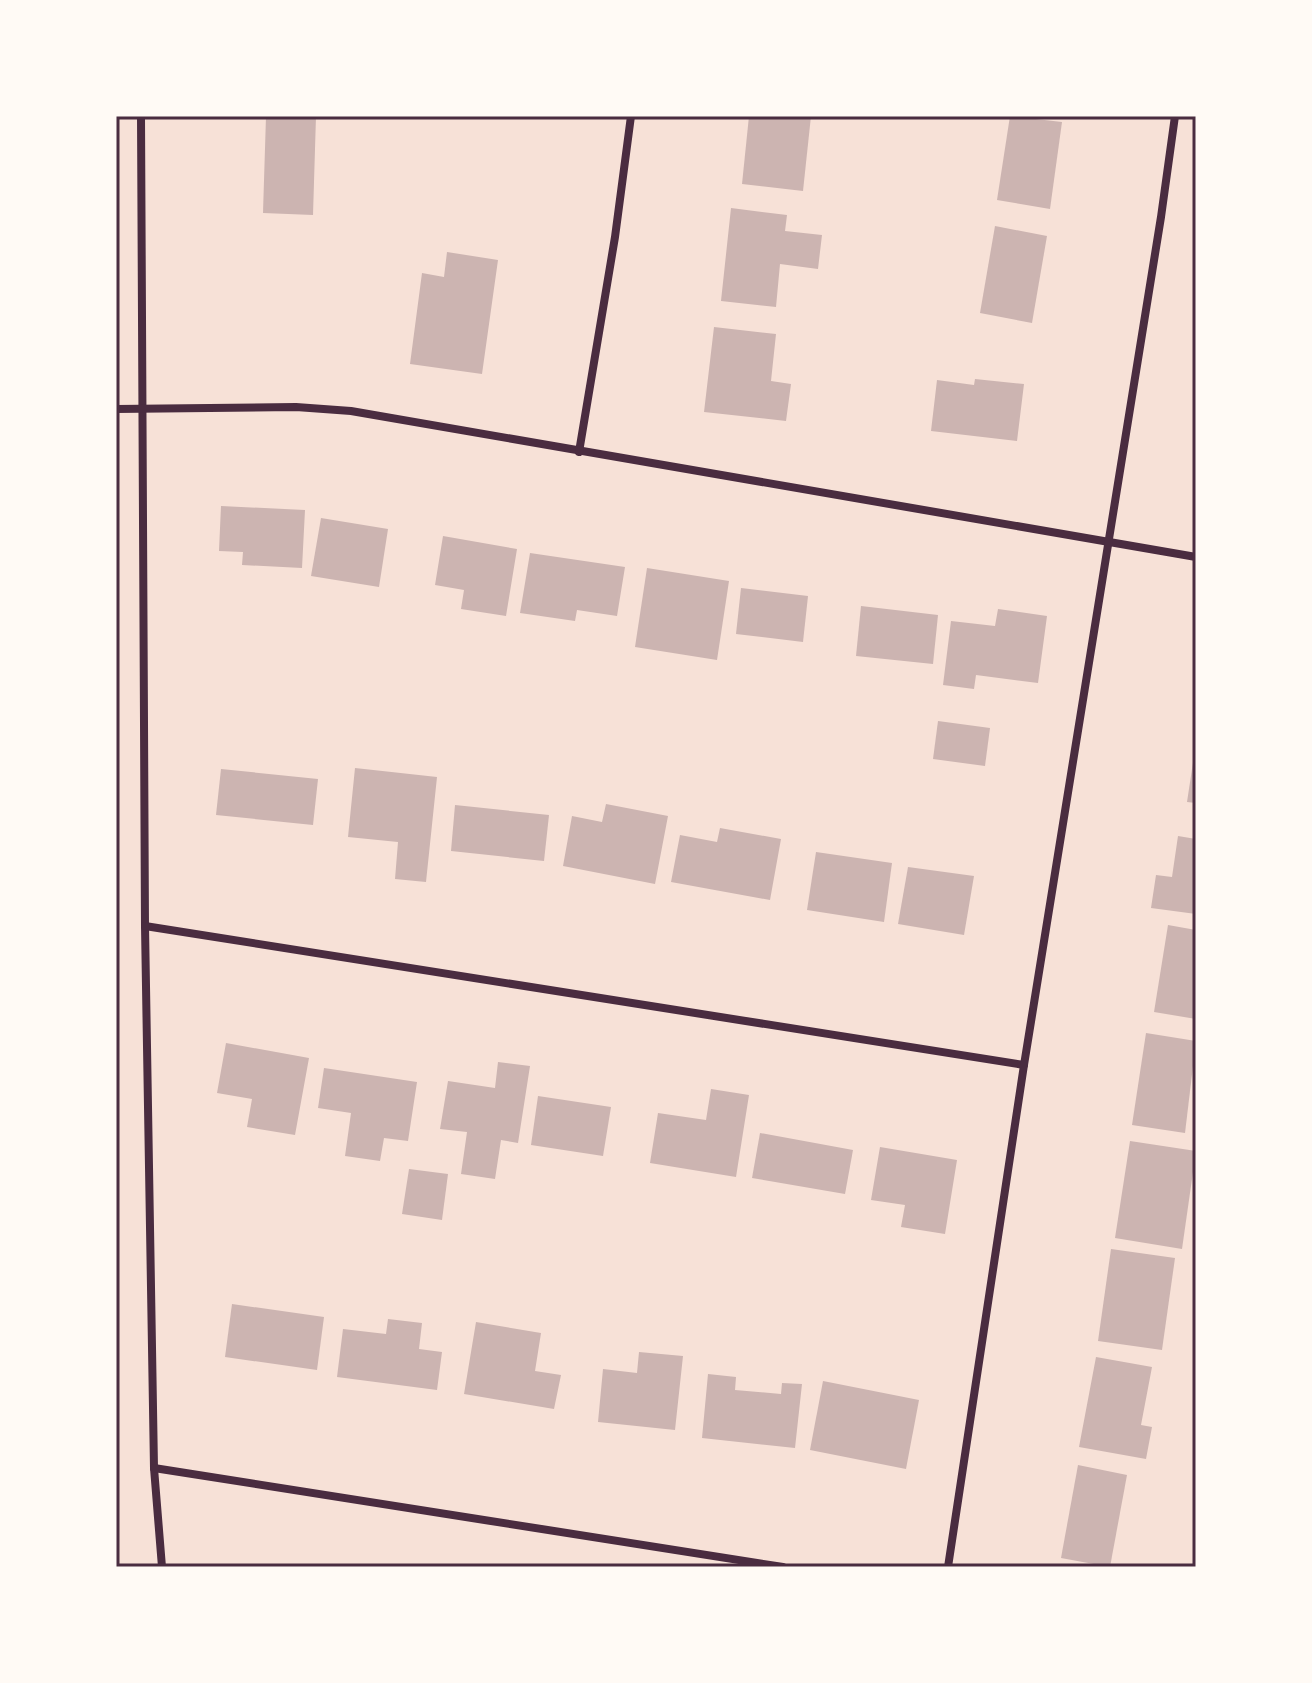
<svg xmlns="http://www.w3.org/2000/svg" width="1312" height="1683" font-family="'Noto Sans',sans-serif">
<rect width="100%" height="100%" fill="#f7e1d7"/>
<!-- building -->
<g fill="#ccb4b1">
<path d="M 266,116 L 316,116 L 313,215 L 263,213 Z"/>
<path d="M 749,116 L 811,116 L 803,191 L 742,184 Z"/>
<path d="M 1010,116 L 1062,122 L 1050,209 L 997,200 Z"/>
<path d="M 731,208 L 787,215 L 785,231 L 822,235 L 818,269 L 780,264 L 776,307 L 721,301 Z"/>
<path d="M 995,226 L 1047,236 L 1032,323 L 980,313 Z"/>
<path d="M 447,252 L 498,260 L 482,374 L 410,364 L 422,273 L 444,277 Z"/>
<path d="M 714,327 L 776,334 L 771,381 L 791,384 L 786,421 L 704,412 Z"/>
<path d="M 975,379 L 1024,384 L 1017,441 L 931,431 L 937,380 L 974,385 Z"/>
<path d="M 221,506 L 305,510 L 302,568 L 242,565 L 243,552 L 219,551 Z"/>
<path d="M 321,518 L 388,529 L 379,587 L 311,576 Z"/>
<path d="M 443,536 L 517,549 L 506,616 L 461,609 L 464,590 L 435,585 Z"/>
<path d="M 530,553 L 625,567 L 617,616 L 577,610 L 575,621 L 520,613 Z"/>
<path d="M 647,568 L 729,581 L 717,660 L 635,647 Z"/>
<path d="M 741,588 L 808,596 L 803,642 L 736,634 Z"/>
<path d="M 861,606 L 938,615 L 933,664 L 856,656 Z"/>
<path d="M 998,609 L 1047,616 L 1038,683 L 976,675 L 974,689 L 943,685 L 951,621 L 995,626 Z"/>
<path d="M 938,721 L 990,728 L 985,766 L 933,759 Z"/>
<path d="M 1194,756 L 1196,757 L 1196,803 L 1187,802 Z"/>
<path d="M 355,768 L 437,777 L 426,882 L 395,879 L 398,842 L 348,837 Z"/>
<path d="M 221,769 L 318,779 L 313,825 L 216,815 Z"/>
<path d="M 606,804 L 668,816 L 655,884 L 563,866 L 572,816 L 602,822 Z"/>
<path d="M 455,805 L 549,815 L 544,861 L 451,851 Z"/>
<path d="M 720,828 L 781,839 L 770,900 L 671,882 L 680,835 L 717,842 Z"/>
<path d="M 1178,836 L 1196,839 L 1196,914 L 1151,908 L 1156,875 L 1172,877 Z"/>
<path d="M 816,852 L 892,863 L 884,922 L 807,910 Z"/>
<path d="M 908,867 L 974,876 L 964,935 L 898,924 Z"/>
<path d="M 1168,925 L 1196,930 L 1196,1019 L 1154,1012 Z"/>
<path d="M 1146,1033 L 1196,1041 L 1185,1133 L 1132,1125 Z"/>
<path d="M 226,1043 L 309,1058 L 295,1135 L 247,1127 L 252,1099 L 217,1093 Z"/>
<path d="M 498,1062 L 530,1066 L 518,1143 L 501,1140 L 495,1179 L 461,1174 L 467,1132 L 440,1129 L 448,1081 L 495,1088 Z"/>
<path d="M 324,1068 L 417,1082 L 408,1141 L 384,1138 L 380,1161 L 345,1156 L 351,1113 L 318,1108 Z"/>
<path d="M 711,1089 L 749,1095 L 736,1177 L 650,1163 L 658,1113 L 706,1120 Z"/>
<path d="M 538,1096 L 611,1107 L 603,1156 L 531,1145 Z"/>
<path d="M 760,1133 L 853,1150 L 845,1194 L 752,1178 Z"/>
<path d="M 1130,1141 L 1196,1151 L 1182,1249 L 1115,1238 Z"/>
<path d="M 880,1147 L 957,1160 L 945,1234 L 901,1227 L 905,1205 L 871,1200 Z"/>
<path d="M 409,1169 L 448,1174 L 442,1220 L 402,1214 Z"/>
<path d="M 1111,1249 L 1175,1258 L 1162,1350 L 1098,1341 Z"/>
<path d="M 232,1304 L 324,1317 L 317,1370 L 225,1357 Z"/>
<path d="M 388,1319 L 422,1323 L 419,1349 L 442,1352 L 437,1390 L 337,1377 L 343,1329 L 386,1334 Z"/>
<path d="M 476,1322 L 541,1333 L 535,1371 L 561,1375 L 554,1409 L 464,1394 Z"/>
<path d="M 639,1352 L 683,1356 L 675,1430 L 598,1422 L 603,1369 L 637,1373 Z"/>
<path d="M 1096,1357 L 1152,1367 L 1141,1425 L 1152,1427 L 1146,1459 L 1079,1447 Z"/>
<path d="M 708,1374 L 736,1377 L 735,1390 L 781,1394 L 782,1383 L 802,1384 L 795,1448 L 702,1438 Z"/>
<path d="M 823,1381 L 919,1400 L 906,1469 L 810,1450 Z"/>
<path d="M 1078,1465 L 1127,1475 L 1110,1567 L 1061,1558 Z"/>
</g>
<g fill="none" stroke-linecap="round" stroke-linejoin="round">
<!-- minor -->
<g stroke="#4a2c40" stroke-width="8">
<path d="M 141,116 L 145,926 L 154,1468 L 162,1567"/>
<path d="M 116,409 L 296,407 L 351,411 L 1196,557"/>
<path d="M 579,452 L 615,237 L 631,116"/>
<path d="M 145,926 L 1024,1065"/>
<path d="M 154,1468 L 783,1567"/>
<path d="M 948,1567 L 1024,1065 L 1161,217 L 1175,116"/>
</g>
</g>
<!-- border -->
<rect width="1312" height="1683" fill="none" stroke="#fffaf5" stroke-width="236"/>
<rect x="118" y="118" width="1076" height="1447" fill="none" stroke="#4a2c40" stroke-width="3"/>
</svg>
